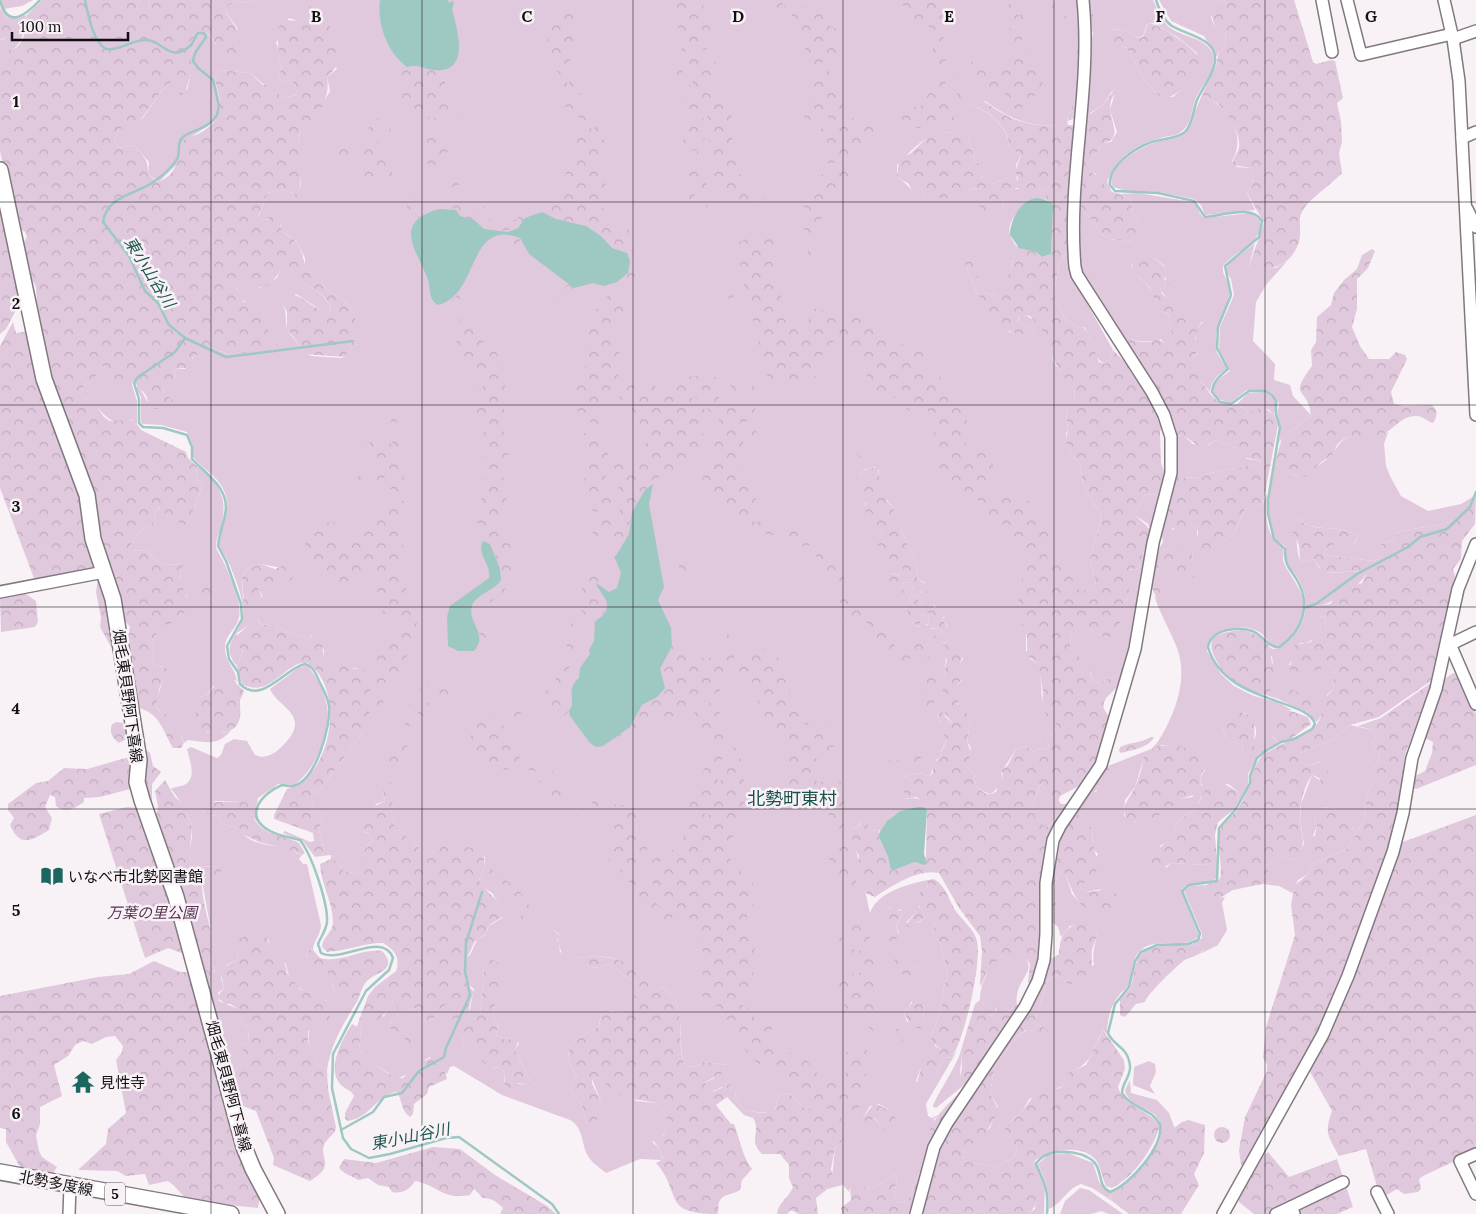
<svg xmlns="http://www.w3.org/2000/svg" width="1476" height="1214" font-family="Lora,'Noto Sans JP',serif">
<defs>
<pattern id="forest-crowns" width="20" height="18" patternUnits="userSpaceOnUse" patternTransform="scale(1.25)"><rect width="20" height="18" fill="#e1c9dd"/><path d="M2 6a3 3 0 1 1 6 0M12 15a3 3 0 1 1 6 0" fill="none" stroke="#c0abbd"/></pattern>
</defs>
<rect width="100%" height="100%" fill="#f8f2f7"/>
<!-- grass -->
<g fill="#e1c9dd" fill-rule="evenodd">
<path d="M 1,0 L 33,0 L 22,6 L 4,9 Z"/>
<path d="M 140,0 L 150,0 L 149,9 L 143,13 L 136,8 Z"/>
<path d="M 252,0 L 1080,0 L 1080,48 L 1078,84 L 1072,91 L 1072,109 L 1067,116 L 1068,126 C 1030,126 1016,123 985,101 L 970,104 C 991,113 1007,125 1010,148 L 1021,155 L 1016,165 L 1017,183 L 1007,178 C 998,182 990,188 981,180 L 984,166 L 975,162 L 968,136 C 933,125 920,142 897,165 L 897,177 C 906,182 911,191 918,194 C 937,203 946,195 963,191 C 969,190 973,190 978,188 L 983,190 L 982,195 L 975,200 L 1001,210 L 1006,194 L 1012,189 L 1039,189 L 1044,192 L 1047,200 C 1030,197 1005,217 1010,235 C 1011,238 1014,243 1016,246 L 1010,272 L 995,295 L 985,293 L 966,266 L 977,294 L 1009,332 L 1020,333 L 1033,338 L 1035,331 L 1018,322 L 1020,315 C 1031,313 1045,332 1052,341 C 1049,360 1053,361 1064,375 C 1068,379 1068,381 1073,383 C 1077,400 1074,399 1066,412 L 1068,429 L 1066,434 L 1069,452 L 1080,464 L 1083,484 L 1093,504 L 1100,511 L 1101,520 L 1090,558 L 1096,585 L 1026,631 L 1026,650 L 1030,659 L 1038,663 L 1040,668 L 1042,700 L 1047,714 L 1059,726 L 1047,739 L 1049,747 L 1045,750 L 1041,748 L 1034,752 L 1025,746 L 1016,749 L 1001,773 L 1003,779 C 991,795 994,799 976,786 L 974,774 L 966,766 L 971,748 L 967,741 L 970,723 C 961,710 948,693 962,680 L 960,664 L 963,658 L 959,651 L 947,640 L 948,626 L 942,619 L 945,616 L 917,588 L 917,585 L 925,583 L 917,578 C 921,558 900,541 901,522 C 896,514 893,507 886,499 L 888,492 L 879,476 L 879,470 L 874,467 L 865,469 L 860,475 L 865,478 L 872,500 L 865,503 C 868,513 865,528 881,529 L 883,534 L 891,539 L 884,543 L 887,568 L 903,568 L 898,576 L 893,573 L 894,595 L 902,587 L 903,582 L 911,583 L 915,592 L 924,603 L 922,604 L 912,594 L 909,597 L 910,603 L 903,606 C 909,612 910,620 916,626 L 920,627 L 920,616 L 929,613 L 928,624 L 925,625 L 932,629 L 942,629 L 941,634 L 935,636 L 935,648 L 942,642 L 947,643 L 942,707 L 953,726 L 946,716 L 938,712 L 939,722 L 947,740 L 941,751 L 942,757 L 936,760 L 930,776 L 919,773 L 904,777 L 904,799 C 915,798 920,796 927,807 L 927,810 L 924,807 C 911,807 895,811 887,822 C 884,825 883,829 880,832 L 880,829 L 870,831 L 861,823 L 856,828 L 851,827 L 870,913 C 877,892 908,884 928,880 C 930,888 920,899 919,909 L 906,923 L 917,923 L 928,916 L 932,917 L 935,924 C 932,935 933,936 941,944 L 948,977 L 944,986 L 941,1010 L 931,1037 L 935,1046 L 942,1050 C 926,1062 922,1061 916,1082 L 935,1075 L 944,1058 L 952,1057 L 957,1051 L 926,1104 L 928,1116 L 932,1118 L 940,1114 L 934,1119 C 934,1140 925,1156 921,1175 L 919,1173 L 909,1198 L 903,1203 L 898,1202 L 894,1196 L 897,1177 L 894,1175 L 872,1189 L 850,1187 L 849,1192 L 843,1185 L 827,1189 L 831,1186 L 835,1148 L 844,1140 L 814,1111 L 803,1107 L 789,1093 L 781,1094 L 777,1098 L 776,1106 L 770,1113 L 745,1111 L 736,1100 L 735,1090 L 722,1087 L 712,1092 L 707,1090 L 705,1082 L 713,1079 L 728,1065 L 703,1062 C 697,1067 691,1069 684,1064 C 676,1036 689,1004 662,987 L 654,993 C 643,964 609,951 581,958 L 564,946 L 559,934 L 550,928 L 559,943 L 560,952 C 565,956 569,955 575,957 C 592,964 584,973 609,964 L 630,980 L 638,983 L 638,994 L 626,1000 L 622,1013 L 610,1011 L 600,1019 L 599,1026 C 578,1039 556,1046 577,1076 L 571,1083 L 572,1093 L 581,1103 L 587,1125 L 601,1102 L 592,1079 L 600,1078 L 636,1101 L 657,1103 C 670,1122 678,1128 652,1142 L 659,1148 L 663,1160 L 640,1159 L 606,1173 C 600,1168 592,1163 588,1156 C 581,1144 584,1128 570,1120 L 502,1095 L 454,1066 L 450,1067 L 447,1074 L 444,1069 L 430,1057 C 418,1063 411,1076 397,1078 L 369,1061 L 359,1049 L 361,1029 L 357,1027 L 359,1020 L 361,1023 L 384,1016 L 393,1001 L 399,1001 L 398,1012 L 390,1023 L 400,1035 L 405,1037 L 417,1032 L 400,1025 L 402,1018 L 413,1008 L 418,1009 L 423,1022 L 434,1018 L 445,1005 L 448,1005 L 453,1007 L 455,1029 L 462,1037 L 464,1045 L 475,1045 L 494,1068 L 500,1068 L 504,1072 L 504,1082 L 528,1085 L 531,1083 L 515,1050 L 519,1043 L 515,1037 L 506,1040 L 496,1035 L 498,1025 L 493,1015 L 497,990 L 484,969 L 480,1016 L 475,1019 L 470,1016 C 469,1006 473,999 474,989 L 466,983 L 464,959 L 470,955 L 477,940 L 485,935 L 489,926 L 502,918 L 503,910 L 492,893 L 481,886 L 479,880 L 484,869 L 485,857 C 463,841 462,850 441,846 L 426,858 L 415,844 L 394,825 L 390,782 L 383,792 L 385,801 L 376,804 L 364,832 L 369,834 L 373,840 L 364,850 L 361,872 L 358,874 L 344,871 L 336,861 L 331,859 L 331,855 L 322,856 L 324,851 L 319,829 L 323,817 C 315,810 311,807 312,796 L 320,790 L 363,732 L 357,668 L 351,669 L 323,660 L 324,650 L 312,635 L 309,639 L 305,639 L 277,626 L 260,624 L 258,619 L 237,633 L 236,645 L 243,651 L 237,666 C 218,644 241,636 243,614 C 245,601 233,572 227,559 C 225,555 220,550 219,546 C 217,529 233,514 225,493 C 219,476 202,469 192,456 L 193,446 L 187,432 L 161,425 L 142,424 L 141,421 L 141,397 L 137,390 L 137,383 L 147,401 L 173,400 L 163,394 L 164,389 L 175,379 L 174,368 L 185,369 C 191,359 198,351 209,347 L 228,354 L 279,345 C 268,336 265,326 262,312 L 241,299 L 236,287 L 247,281 L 260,288 L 277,278 L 280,271 L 291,271 C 300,288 329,289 331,312 L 324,312 L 296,294 L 283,304 C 287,313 285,319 287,328 C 290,337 298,340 300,349 L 311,356 L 341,358 L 345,357 L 354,344 L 353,337 L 358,328 L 349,305 L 318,282 L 312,274 L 308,273 L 305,269 L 305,258 L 297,242 L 282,231 L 280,222 L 270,218 L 263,221 L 258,217 L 268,193 L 283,189 L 294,194 L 295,197 L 301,185 L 297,149 L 301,129 L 314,118 L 326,98 L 330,91 L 327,77 L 337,69 L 309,17 L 307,21 L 303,23 L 289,18 L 276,43 L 280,51 L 278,61 L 282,66 L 278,78 L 283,81 L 292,78 L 298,95 L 280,98 L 250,73 L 221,70 L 214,78 C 230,129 211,118 181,145 L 178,163 L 159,182 L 148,174 L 149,162 L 134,145 L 119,148 L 114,141 L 120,128 L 142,119 L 166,85 L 173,82 L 187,90 L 191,74 L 191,56 L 198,33 L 207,32 L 216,45 L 238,29 L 226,12 L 228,4 L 239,1 L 249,3 ZM 261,564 L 281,568 L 277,588 L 260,585 L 258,588 L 263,597 L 243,599 L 242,578 L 246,569 ZM 889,908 L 896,911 L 901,909 L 907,914 L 903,914 L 896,924 L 899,934 L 887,936 L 890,932 ZM 906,955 L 907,961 L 916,968 L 910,977 L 906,975 ZM 911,1002 L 923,1003 L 924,1024 L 907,1022 L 904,1012 L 909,1008 ZM 879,1104 L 888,1109 L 885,1130 L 874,1118 L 867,1121 L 863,1118 L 870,1106 Z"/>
<path d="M 1092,0 L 1153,0 C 1157,8 1160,17 1166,24 C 1178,38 1205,35 1213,54 C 1218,69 1200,87 1195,100 C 1192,109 1191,125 1182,131 C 1177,136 1167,136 1161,138 C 1136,144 1116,158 1107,182 L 1112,192 L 1104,190 L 1096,174 L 1089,170 L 1089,164 L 1103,143 L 1111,142 L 1117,132 L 1110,110 L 1115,93 L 1120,90 L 1112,91 L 1103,105 L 1090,113 L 1090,118 L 1082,124 L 1086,70 L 1091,68 L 1091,39 L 1093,34 ZM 1153,23 L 1176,36 L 1197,53 L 1188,83 L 1173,97 L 1158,95 L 1145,81 L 1127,48 L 1120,46 L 1106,29 L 1126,30 L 1137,38 L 1143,36 L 1147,24 Z"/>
<path d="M 1159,0 L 1226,0 L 1218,4 L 1211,17 L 1215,29 L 1226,30 L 1225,47 L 1219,51 L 1217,57 L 1204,36 L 1171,21 Z"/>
<path d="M 0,2 L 5,12 L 12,18 L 27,15 C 23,32 23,52 0,53 L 0,40 L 4,39 L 13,23 C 5,18 0,12 0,2 Z"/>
<path d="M 1202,95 C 1207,99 1213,100 1218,105 C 1235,119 1244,142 1232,161 L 1237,167 L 1251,168 L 1253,184 L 1247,193 L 1255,210 L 1205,215 L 1201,205 L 1194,199 L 1159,192 L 1126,191 L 1113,187 C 1105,169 1135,151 1149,145 C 1161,139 1175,141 1186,133 Z"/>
<path d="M 1138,193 L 1193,202 C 1199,207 1199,216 1205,218 L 1251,213 L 1260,220 C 1264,244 1235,250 1223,266 L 1223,272 L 1231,290 L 1216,335 L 1217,353 L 1227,369 C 1218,374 1211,381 1210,392 L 1200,380 L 1193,357 L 1198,353 C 1195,342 1194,330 1203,322 C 1194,311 1159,299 1160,286 L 1166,286 L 1165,266 L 1154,258 L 1131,264 C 1134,276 1143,279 1150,289 C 1157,298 1155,310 1168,314 L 1173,341 L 1170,343 L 1164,343 L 1161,339 C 1118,352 1104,313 1085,282 L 1088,267 L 1080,262 L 1078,203 L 1104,236 L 1110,239 L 1133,242 L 1140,223 L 1133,214 L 1131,201 L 1120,194 Z"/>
<path d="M 1255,243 L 1249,266 L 1252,270 L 1276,268 L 1288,260 L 1266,285 L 1256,302 L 1253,341 L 1275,364 L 1274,380 L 1290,385 L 1293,396 L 1311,415 L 1282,438 L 1279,443 L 1281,426 L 1277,417 L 1279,404 L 1273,394 L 1265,390 L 1247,390 L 1230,403 L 1218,399 L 1213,393 C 1213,382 1221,377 1230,371 L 1219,349 L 1220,327 L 1234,295 L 1231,279 L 1226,271 L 1227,265 Z"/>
<path d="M 1069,249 L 1068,263 L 1070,273 L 1113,350 L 1109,361 L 1105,364 C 1091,357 1094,339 1084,327 L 1078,328 L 1065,319 L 1058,305 L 1053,300 L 1059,263 Z"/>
<path d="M 102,366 L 107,367 L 106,380 L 133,380 L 132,385 L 137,401 L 137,424 L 132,419 C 113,429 105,415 94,404 C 91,400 85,398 81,395 L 81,390 Z"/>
<path d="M 1264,392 L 1271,396 L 1276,403 L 1274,415 L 1268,409 L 1248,414 L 1245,409 L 1237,404 L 1248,393 Z"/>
<path d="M 1388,432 L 1384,444 L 1386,466 L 1390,476 L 1401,496 L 1428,511 L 1461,504 L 1476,495 C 1468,530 1425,524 1399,532 L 1395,539 L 1383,543 L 1379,547 L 1380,558 L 1374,561 L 1325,555 L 1324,551 L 1334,544 L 1353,544 L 1357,540 L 1356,535 C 1333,522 1316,535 1297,518 C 1296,530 1296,551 1300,560 L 1304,562 L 1314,559 L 1319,568 L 1327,573 L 1365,571 L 1366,574 C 1359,588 1331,605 1315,606 L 1319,616 L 1326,618 L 1325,623 C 1313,629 1317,645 1300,643 L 1289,665 L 1327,666 L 1335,670 L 1333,681 L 1334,688 L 1327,695 L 1324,711 L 1317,722 L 1307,712 L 1312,709 L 1285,687 L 1277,692 L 1275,697 L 1278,699 L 1266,695 L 1276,678 L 1270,647 L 1273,649 C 1281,648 1287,643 1292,638 C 1308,621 1309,600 1299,580 C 1296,574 1288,568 1286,561 C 1284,556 1287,551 1285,546 C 1282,544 1278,542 1276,539 C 1262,519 1270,483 1275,462 L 1277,465 L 1296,476 C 1308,472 1325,463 1333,453 C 1338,447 1340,440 1349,437 C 1359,432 1375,436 1388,432 Z"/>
<path d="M 1173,435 L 1184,436 L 1193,444 L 1208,445 L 1215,440 L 1236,448 L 1247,459 L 1261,461 L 1259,464 L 1209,473 L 1201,478 L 1174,477 Z"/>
<path d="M 197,466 C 221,484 228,499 221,527 C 219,534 216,539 216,546 C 217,553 222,557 224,563 C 229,574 235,589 238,600 C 245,628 226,629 225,647 C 224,661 237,670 237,683 L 235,680 L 227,686 L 213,686 L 207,695 L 200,697 L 207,732 L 224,733 L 232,729 C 218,747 207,742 188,740 L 184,743 L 182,737 L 156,707 C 156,692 166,681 165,667 L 156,666 L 152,660 L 154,647 L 152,641 L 156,636 L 156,623 L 172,614 L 188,598 L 180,583 L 182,563 C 162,567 159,566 147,550 L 130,551 L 129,548 L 140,530 L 153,525 L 156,511 L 161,507 L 167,516 L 185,524 L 189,522 L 203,485 L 196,480 Z"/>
<path d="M 1160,492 L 1151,532 L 1148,524 L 1136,516 L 1136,511 L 1145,494 L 1156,495 Z"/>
<path d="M 1267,494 C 1266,518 1264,532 1283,549 C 1284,554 1282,558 1284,563 C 1293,583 1313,598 1300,623 C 1296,630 1284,647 1275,646 C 1269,645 1265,636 1261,633 C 1246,623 1225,627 1211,637 L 1207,651 L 1221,674 L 1234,686 L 1254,696 L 1277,702 L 1292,710 L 1288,710 L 1272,723 L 1273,737 L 1277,742 L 1283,740 L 1259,754 L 1248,774 L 1248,784 L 1236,808 L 1239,792 L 1228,784 L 1212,788 L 1201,797 L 1195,810 L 1177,821 C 1174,834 1171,840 1160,846 L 1166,868 L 1171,863 L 1204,865 L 1217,862 L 1217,878 C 1207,887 1190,879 1181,890 L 1199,936 C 1183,952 1154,934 1138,953 C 1130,962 1134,976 1128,986 C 1126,989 1122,991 1120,994 C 1111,1004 1107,1020 1107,1034 L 1103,1030 C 1090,1053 1093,1064 1066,1074 L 1063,1086 L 1029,1099 L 1023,1110 L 1010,1122 L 1006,1133 L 1017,1148 L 1015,1157 L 996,1167 L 963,1161 L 965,1149 L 990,1128 L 998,1107 L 990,1093 L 995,1066 L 1017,1037 L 1027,1030 L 1037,1031 L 1045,1028 L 1034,1024 L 1047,981 L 1057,975 L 1065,981 L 1094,965 C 1091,952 1098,938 1096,931 L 1080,925 L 1070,926 L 1061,937 L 1058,927 L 1052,922 L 1052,919 L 1055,919 C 1056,903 1050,882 1062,871 L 1065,872 L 1072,894 L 1081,904 L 1102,889 L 1086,892 L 1080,888 L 1080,884 L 1098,854 L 1093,849 L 1093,828 L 1073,815 L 1080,808 L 1090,792 L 1096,792 L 1110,768 L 1108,766 L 1151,749 L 1157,743 C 1174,717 1189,679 1177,648 C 1170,630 1160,614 1154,595 L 1157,599 C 1161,584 1151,565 1168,556 L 1171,560 L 1175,572 L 1192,561 L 1193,551 C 1182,547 1168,549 1157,552 L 1163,542 L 1161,532 L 1191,525 L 1197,528 L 1197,535 L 1222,542 L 1233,536 L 1245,509 L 1255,504 L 1259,507 L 1263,504 ZM 1241,712 C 1248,713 1249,716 1253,722 C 1261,734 1252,745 1243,754 L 1242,745 L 1227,740 L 1221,724 ZM 1162,745 C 1188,747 1192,746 1205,770 L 1200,778 L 1202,785 L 1192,797 L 1180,799 L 1160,814 L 1135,822 L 1124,816 L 1125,800 L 1135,787 L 1145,754 Z"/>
<path d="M 1150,544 L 1127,662 L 1118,675 L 1099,683 L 1093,681 L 1091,673 L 1070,649 L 1071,628 L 1088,629 L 1107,638 L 1119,609 L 1129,596 L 1129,570 L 1139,568 L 1142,563 L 1142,555 Z"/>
<path d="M 307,665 C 316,676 325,692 327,706 C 331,733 316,769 294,785 L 278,784 L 258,798 L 255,813 L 259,824 L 241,801 L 213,801 L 199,809 L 211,816 L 218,815 L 221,823 L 240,829 C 249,847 276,844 292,850 C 296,852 298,854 302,855 L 299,859 L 303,864 L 307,864 L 321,925 C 321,935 313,941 313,950 L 309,949 L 307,957 L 327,966 L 333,988 L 341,1001 L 358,1000 C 344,1023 331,1043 327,1070 L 316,1063 C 302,1031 309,1028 327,1001 C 308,995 288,985 286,964 L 271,952 L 268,939 L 238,947 L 237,960 L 226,965 L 221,978 L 224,988 L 218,993 L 219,1001 L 241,1010 L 240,1019 L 248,1028 L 249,1042 L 243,1046 L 243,1063 L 230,1074 L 204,982 L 215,972 L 213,942 L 202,881 L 218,867 L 196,866 L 189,858 C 189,849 193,838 192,831 C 191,817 179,798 171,789 C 176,786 181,787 186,784 C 197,776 189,759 187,749 L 191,747 L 217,758 L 221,755 L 225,744 L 234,739 L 247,741 L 255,755 L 262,757 C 273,756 280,749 287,741 C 310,714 277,707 270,689 L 298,668 Z"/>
<path d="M 1350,725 L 1373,730 L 1375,737 L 1372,744 L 1378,751 L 1379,759 L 1373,771 L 1373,783 L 1367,795 L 1364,820 L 1347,849 L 1314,863 L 1308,874 L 1298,880 L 1292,893 L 1279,886 L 1263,884 L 1272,882 L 1263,867 L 1283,857 L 1295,860 L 1304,844 L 1300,819 L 1301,804 L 1312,775 L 1328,786 L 1321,761 L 1309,766 L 1298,760 L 1301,753 L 1332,740 ZM 1322,807 L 1339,809 L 1354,828 L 1348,841 L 1313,836 L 1317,826 L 1314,816 Z"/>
<path d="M 1041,784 L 1057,806 L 1058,800 L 1061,804 L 1067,804 L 1048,827 C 1025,818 1033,802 1041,784 Z"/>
<path d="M 1206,885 L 1203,890 L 1220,898 L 1225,897 L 1222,903 L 1227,930 L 1218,945 L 1200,954 L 1204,950 L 1199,944 L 1191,945 L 1202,938 L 1202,934 L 1184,891 L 1190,886 Z"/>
<path d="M 1004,955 L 1010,959 L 1026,959 C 1036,973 1013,982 1017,1005 L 1009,1011 L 1004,1005 L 996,1008 L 995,1014 L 988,1016 L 982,1000 L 980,1000 C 979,987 991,959 1004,955 Z"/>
<path d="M 961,1050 C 963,1061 958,1072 961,1083 L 964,1085 L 936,1108 L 933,1107 C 933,1100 958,1065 961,1050 Z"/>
<path d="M 1149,1061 L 1155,1064 L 1156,1072 L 1150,1086 L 1155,1094 L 1133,1085 L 1134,1067 Z"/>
<path d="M 1130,1080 L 1131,1093 L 1157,1100 L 1169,1113 L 1175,1129 L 1167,1133 L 1159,1142 C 1172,1103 1131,1116 1125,1090 Z"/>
<path d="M 1068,1153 L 1093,1163 L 1099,1182 L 1109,1193 L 1113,1192 L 1110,1196 L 1112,1201 L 1092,1188 L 1081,1184 C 1066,1189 1062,1204 1049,1209 C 1049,1186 1046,1183 1038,1164 L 1048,1155 Z"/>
<path d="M 1035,1160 L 1045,1185 L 1044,1214 L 1028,1214 L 1035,1209 L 1036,1192 L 1031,1173 Z"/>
<path d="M 1080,1188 L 1089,1190 L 1123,1214 L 1109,1214 L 1101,1211 L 1091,1214 L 1060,1214 L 1065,1201 Z"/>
</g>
<!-- forest -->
<g fill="url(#forest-crowns)">
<path d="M 42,0 L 140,0 L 136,8 L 143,12 L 149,9 L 150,0 L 252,0 L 249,3 L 238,1 L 228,5 L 226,12 C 234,26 244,35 239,52 C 220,61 218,44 207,32 L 198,33 L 191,56 L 191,74 L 185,93 L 181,95 L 172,91 L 173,82 L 166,85 L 134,129 L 126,132 L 120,128 L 114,141 L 119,148 L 134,145 C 144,158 148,157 148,174 L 157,182 C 176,177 179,158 181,141 C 186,138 191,137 196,135 C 225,121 223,104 214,78 L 221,70 L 250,73 L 263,85 L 269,85 L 278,91 L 280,98 L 298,95 L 292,79 L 283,81 L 278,78 L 282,66 L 278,61 C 281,46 273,34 282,20 L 307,21 L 309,17 L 306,12 L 308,6 L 314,8 C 333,30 357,51 327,77 C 330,94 323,110 310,123 C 308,125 302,128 301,130 C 293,152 307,179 296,199 L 294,194 L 283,189 L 268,193 L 258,216 L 263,221 L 267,220 L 273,212 L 282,214 C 281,219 279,225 282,230 C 285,235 293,238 297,243 C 307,258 300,268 317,276 L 318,282 L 349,305 L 359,328 L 353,337 L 354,344 L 345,357 L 301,354 L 298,343 L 287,329 L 287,312 L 283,304 L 288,294 C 304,294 315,313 331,312 C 330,289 299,288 291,271 L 280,271 C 277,277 266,290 258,287 C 255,286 251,283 247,281 L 236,288 L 244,302 L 260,304 C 265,321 266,333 279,345 L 277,349 L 228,354 L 209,347 L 192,358 L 192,368 L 174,368 L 175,382 L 164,389 L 163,393 L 173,400 L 173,404 L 162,409 L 151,409 L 146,395 L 132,380 L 106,380 L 106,367 L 102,366 L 93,380 L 88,382 L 81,390 L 81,395 L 94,403 L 104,417 L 110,421 L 134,420 L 141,430 L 186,452 L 188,458 L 197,466 L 196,480 L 203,485 L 189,522 L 185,525 L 167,516 L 160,507 L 156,511 L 153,525 L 140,530 L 129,548 L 130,551 L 147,550 C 159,566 162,567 182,563 L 183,566 C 174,589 192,592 188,609 L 182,615 L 172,615 L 174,622 L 168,625 L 156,623 L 156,636 L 152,641 L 154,647 L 152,660 L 156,666 L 165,667 L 168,671 L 159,689 L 156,707 L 160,712 L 167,715 L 170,722 C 177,726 181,735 184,743 L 181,748 L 173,748 C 166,737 162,721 150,713 C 145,709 140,710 136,704 L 127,640 L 130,627 L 122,617 C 94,524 63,430 38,336 C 33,316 38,306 36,288 C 35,281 28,278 27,271 C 26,264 30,260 22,255 L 22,245 L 27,237 L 25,232 L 16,226 L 0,151 L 0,53 L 16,48 L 22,41 L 26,30 L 27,15 Z"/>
<path d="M 674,0 L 702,0 L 705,15 L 712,18 L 710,31 L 703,30 L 703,40 L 699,43 L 698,47 L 708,48 L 702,51 L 702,55 C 713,57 719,64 719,75 L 709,83 L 704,92 L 715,96 L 732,117 L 732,140 L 738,162 L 737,170 L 747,183 L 766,199 L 765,209 L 725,193 L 716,184 L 712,169 L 707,112 L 686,69 L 685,64 L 693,57 L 690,53 L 682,51 Z"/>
<path d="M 764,0 L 783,0 L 781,16 L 776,13 L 775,9 L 769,7 Z"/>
<path d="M 785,0 L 802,0 L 795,7 L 807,7 L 812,17 L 814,16 L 816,7 L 822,2 L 822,14 L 825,24 L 839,30 L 837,39 L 843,50 L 842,56 L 829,55 L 826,62 L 818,63 L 812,67 L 803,43 L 785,21 L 790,23 L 794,18 L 791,14 L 784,14 Z"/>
<path d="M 899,0 L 932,0 L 939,8 L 944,21 L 943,23 L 934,14 L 931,13 L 929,20 L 937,24 L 938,28 L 935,30 L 908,16 L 906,9 Z"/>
<path d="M 1008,0 L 1014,0 L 1017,14 L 1019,16 L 1026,10 L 1032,9 L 1034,12 L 1033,16 L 1026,16 L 1023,20 L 1024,29 L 1021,44 L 1040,68 L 1043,86 C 1034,95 1028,109 1015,109 C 1007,99 1013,95 997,91 L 991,95 C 975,94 968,79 967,64 L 977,60 L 982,66 L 995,66 L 1014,49 L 1015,40 L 1009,33 L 1011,20 Z"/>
<path d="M 1031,0 L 1045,0 C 1051,6 1058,6 1065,11 L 1066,18 L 1062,20 L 1056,13 Z"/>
<path d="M 1087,0 L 1092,0 L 1094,24 L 1091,39 L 1091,68 L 1089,71 Z"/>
<path d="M 1226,0 L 1294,0 L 1313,62 L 1316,64 L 1331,60 L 1335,61 L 1343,98 L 1337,103 L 1341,121 L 1342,142 L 1339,153 L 1342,173 C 1331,185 1315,194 1305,207 C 1297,216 1301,225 1300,236 C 1297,261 1274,272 1252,270 L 1249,266 L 1264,223 L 1247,193 L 1253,184 L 1251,168 L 1233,165 C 1232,158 1238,154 1239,147 C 1241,134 1228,114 1219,105 C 1213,100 1207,99 1202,95 L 1216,66 L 1219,51 L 1225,47 L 1226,31 L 1215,29 L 1211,12 L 1218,4 Z"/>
<path d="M 0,8 L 6,18 L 13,23 L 14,28 L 11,35 L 0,40 Z"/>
<path d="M 559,9 L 571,9 L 579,18 L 565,33 L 578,40 L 567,46 L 571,58 L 566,73 L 567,86 L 585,108 L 601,161 L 598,164 L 603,174 L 611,208 L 604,201 L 600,202 C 608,220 611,217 621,231 L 627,229 L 635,235 L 640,245 L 633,251 L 612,248 L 601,236 L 586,227 L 537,212 L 525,218 L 518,228 L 501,231 L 508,221 L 518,219 L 519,211 L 523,213 L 539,210 L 545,200 L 562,199 L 563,197 L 559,193 L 565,189 L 565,181 L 562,176 L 567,175 L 562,165 L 565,164 L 571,167 L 575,164 L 575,128 L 579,117 L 573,110 L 564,106 L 562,95 L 558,92 L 559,86 L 564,85 C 564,77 559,75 555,68 C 545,50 544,29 553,10 Z"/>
<path d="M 1148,23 C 1161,24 1195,49 1201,60 C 1195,76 1182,95 1165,98 L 1158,95 L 1145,81 L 1127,48 L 1120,46 L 1111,49 C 1105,46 1102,43 1101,35 L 1106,29 L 1126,30 L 1137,38 L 1143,37 Z"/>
<path d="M 934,33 L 946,39 L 945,96 L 952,101 L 954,119 L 948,125 L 906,129 L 902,119 L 893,120 L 892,113 L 901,107 L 920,107 L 930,92 L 935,95 L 935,89 L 932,86 L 936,84 C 934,76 938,70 937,62 C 936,53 930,47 930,38 Z"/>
<path d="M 1080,48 L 1078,81 L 1074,72 L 1074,51 Z"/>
<path d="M 398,59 L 402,63 L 439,70 L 440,75 L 446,79 L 444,89 L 451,99 L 453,106 L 460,111 L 459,114 L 457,116 L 448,111 L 438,115 L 433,113 L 431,107 L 424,108 L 423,113 L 420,115 C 413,109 406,102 397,99 L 403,95 L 399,77 L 403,69 L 398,65 Z"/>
<path d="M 681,62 L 683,72 L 693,90 L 684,90 L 679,93 L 675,90 L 675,74 L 671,67 L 672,64 Z"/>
<path d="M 828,65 L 835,93 L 847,113 L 855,120 L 855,125 L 859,127 L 871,125 L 883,134 L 882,137 L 876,139 L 871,138 L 863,148 L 850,157 L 843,156 L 841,160 L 830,164 L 820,159 L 826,149 L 824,145 L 819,144 L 820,138 L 823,136 L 821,129 L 829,124 L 828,115 L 825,114 L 816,118 L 808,137 L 802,127 L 806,121 L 802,113 L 809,108 L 812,79 L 820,75 Z"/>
<path d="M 570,70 L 577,74 L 577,84 L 581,93 L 579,95 L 569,86 Z"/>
<path d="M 958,72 L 961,87 L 966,88 L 963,93 L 966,102 L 963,110 L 959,108 L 954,73 Z"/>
<path d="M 1078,84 L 1075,118 L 1068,121 L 1067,116 L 1072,109 L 1072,91 Z"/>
<path d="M 1116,87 L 1121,87 L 1120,90 C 1094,106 1132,139 1103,143 L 1089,164 L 1089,170 L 1103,180 L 1105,190 L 1120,194 L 1131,201 L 1133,214 L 1140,223 L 1138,237 L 1133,242 L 1110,239 L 1104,236 L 1078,203 L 1082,124 L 1090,118 L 1090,114 L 1103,105 Z"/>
<path d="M 688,95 L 697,103 L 700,114 L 693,115 L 684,105 L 683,99 Z"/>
<path d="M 977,98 C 987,102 994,109 1004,114 C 1026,127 1048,126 1073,125 L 1069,249 L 1059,263 L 1053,300 L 1058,305 L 1065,319 L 1078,328 L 1083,327 L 1088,333 L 1099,362 L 1105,364 L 1109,361 L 1113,350 L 1126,363 L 1131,373 L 1149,394 L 1154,412 L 1159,417 L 1162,427 L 1160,432 L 1161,463 L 1165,473 L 1160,492 L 1156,495 L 1145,494 L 1136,511 L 1136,516 C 1144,524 1158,532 1149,545 C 1146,549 1144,551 1142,555 L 1142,563 L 1139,568 L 1129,570 L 1129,596 L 1119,609 C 1121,621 1121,635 1107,638 L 1088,629 L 1071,629 L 1070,649 L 1088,665 L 1093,681 L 1099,683 L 1118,675 L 1125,661 L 1127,662 C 1125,668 1124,676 1121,682 C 1114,694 1093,701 1110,717 L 1091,774 L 1079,786 L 1060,796 L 1057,806 L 1053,807 C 1048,799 1048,792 1041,784 C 1032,801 1027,819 1048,827 L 1072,799 L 1055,824 L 1039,956 L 1031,985 L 1028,982 L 1030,964 L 1026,959 L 1006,959 L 1004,955 C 994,958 995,970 986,974 L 981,986 L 980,984 L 982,951 L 980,936 L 959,908 L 939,873 C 919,868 891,886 875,897 L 867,894 L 863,888 L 858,862 L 859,856 L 854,847 L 850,827 L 856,828 L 862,823 L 867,823 L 870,831 L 880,829 L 878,835 L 888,857 L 891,871 L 915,862 L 923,865 L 926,856 L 927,807 L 917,797 L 904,799 L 904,777 L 919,773 L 930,776 L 933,772 L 933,763 L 942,757 L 941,752 L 947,740 L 940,727 L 938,712 L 941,712 L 952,724 C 950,718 943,711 942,707 C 941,702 945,665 947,660 L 942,650 L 947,643 L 942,642 L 935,648 L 929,642 L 933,636 L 941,634 L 942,629 L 924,628 L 928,624 L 929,613 L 920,616 L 920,627 C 909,624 910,612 903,606 L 904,603 L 910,602 L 909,597 L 912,594 L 922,604 L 924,603 L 915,592 L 911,583 L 903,582 L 902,587 L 905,594 L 903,596 L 894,595 L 893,587 L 889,583 L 888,573 L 890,572 L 898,576 L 903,568 L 887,568 L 885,566 L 876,541 L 878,539 L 884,543 L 890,539 L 884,536 L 881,529 L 877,529 L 873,533 C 868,524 863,510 867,499 L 871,499 L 869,494 L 861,494 L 859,487 L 865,478 L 860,476 C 863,469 870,466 878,468 L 879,476 L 890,494 L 886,500 C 893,507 896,513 901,522 C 900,541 921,558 917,578 L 925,584 L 917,585 L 921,593 L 927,591 L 933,599 L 934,608 L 942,605 L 946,613 L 942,619 L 950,630 L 947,640 L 963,654 L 960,664 L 966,674 C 959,683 953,688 959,699 L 957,704 L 964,707 L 970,723 L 967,741 L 971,753 L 966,766 L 974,774 L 976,786 C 984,792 987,798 997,791 L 996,786 L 1003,779 L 1002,770 L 1008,765 L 1016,749 L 1025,746 L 1034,752 L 1041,748 L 1045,750 L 1049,747 L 1047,739 L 1059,726 L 1047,717 L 1042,705 L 1043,692 L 1038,663 L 1027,656 L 1027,636 L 1022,625 L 1022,606 L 1014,593 L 1019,580 L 1022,580 L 1026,559 L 1029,556 L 1021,543 L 1011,534 L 1009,525 L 999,523 L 995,515 L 983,514 L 983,506 L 980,502 L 961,488 L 948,483 L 940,469 L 937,463 L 933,423 L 929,417 L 927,407 L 916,400 L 914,409 L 909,411 L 905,407 L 900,399 L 890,396 L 883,397 C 861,383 872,382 863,363 C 860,357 856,357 855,349 L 849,345 L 846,336 L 842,333 C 830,345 814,359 816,377 L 807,380 L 790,380 L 774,385 L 769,382 L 741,274 L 738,243 L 755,234 L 758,240 L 766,234 L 781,241 L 773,261 L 776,269 L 771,282 L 781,293 L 782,310 L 793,316 C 794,324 793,332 802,334 L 808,330 L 809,314 L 814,309 L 830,311 L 848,319 L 861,316 L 867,317 L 883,327 L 890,339 L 903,344 L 906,350 L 915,350 L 923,344 L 926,347 L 924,369 L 936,370 C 944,380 942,386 946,395 C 950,403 957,406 962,412 C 973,426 966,442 962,458 L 969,463 L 975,452 L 983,452 L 991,461 L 998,475 L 986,482 L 986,492 C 995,493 1029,498 1034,505 C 1038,512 1039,521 1043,527 C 1045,532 1050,535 1053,540 L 1053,545 L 1048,548 C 1045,556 1047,560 1054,565 L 1060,559 L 1078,589 L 1085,591 L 1096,585 L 1090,558 L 1101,520 L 1100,511 L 1093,504 L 1083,484 L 1080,464 L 1069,452 L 1066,441 L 1068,429 L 1066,412 C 1074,399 1077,400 1073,384 L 1066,380 L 1050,354 L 1051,341 L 1030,316 L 1020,315 L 1018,320 L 1018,322 L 1035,331 L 1033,339 L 1003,329 L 977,294 L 963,258 L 963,254 C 976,258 977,282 985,293 L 995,295 L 1000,283 C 1014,275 1011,259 1016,246 L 1036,252 L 1042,257 L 1051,254 L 1052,202 L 1047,200 L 1044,192 L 1039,189 L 1033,194 L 1025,195 L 1018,188 C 1005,190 1005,199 1001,210 L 986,214 L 975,200 L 982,195 L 982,190 L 978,188 L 951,195 L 944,201 L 941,198 L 930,199 L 913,192 L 909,184 L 897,177 L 899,159 L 911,153 L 932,133 L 961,132 L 968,136 L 975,162 L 985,166 L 981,179 C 990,188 998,182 1007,178 L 1017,182 L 1018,178 L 1015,172 L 1021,155 L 1010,148 C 1007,124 991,113 970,104 L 969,99 Z"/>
<path d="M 585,103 L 599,121 L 602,138 L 608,145 L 604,159 L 592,119 Z"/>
<path d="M 701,116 C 707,122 707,132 705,139 L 701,141 L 704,148 L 700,172 L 714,199 L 711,205 L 707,207 L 700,202 L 703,191 L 702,187 L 699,186 L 694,189 L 695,198 L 691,201 L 688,200 L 685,192 L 687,182 L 683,172 L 686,164 L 697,156 L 697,151 L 692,150 L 683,156 L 675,146 L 687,137 L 693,137 L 685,125 L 687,121 L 692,119 L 696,122 Z"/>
<path d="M 428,117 L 437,119 L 438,123 L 431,124 L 429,128 L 422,128 L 422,123 L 428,121 Z"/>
<path d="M 378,118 L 384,124 L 391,127 L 390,136 L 382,134 L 379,129 L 373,131 L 368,129 Z"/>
<path d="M 432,134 L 442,138 L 443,143 L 451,149 L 444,155 L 444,166 L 438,170 L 437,174 L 433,174 L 429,169 L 423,139 Z"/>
<path d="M 370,136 L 377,139 L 379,148 L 389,156 L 388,165 L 393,174 L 390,178 L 381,177 L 377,180 L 363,175 L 367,169 L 362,167 L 365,145 L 373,141 L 369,138 Z"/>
<path d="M 342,143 L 356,148 L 357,151 L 353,154 L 352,160 L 345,162 L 338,156 L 331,158 L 329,155 L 337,151 Z"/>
<path d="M 847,166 L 856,182 L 852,182 L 845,176 L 841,177 L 837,182 L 840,188 L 835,193 L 831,202 L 826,201 L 823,212 L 820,212 L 821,219 L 817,223 L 817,231 L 821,231 L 822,237 L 810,241 L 806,235 L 803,224 L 809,224 L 804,205 L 811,197 L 814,200 L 815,194 L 827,195 L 828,193 L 823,189 L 816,188 L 814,180 L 818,176 L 826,173 L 829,176 L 828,181 L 833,184 L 834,180 L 831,176 L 833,169 Z"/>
<circle cx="454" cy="181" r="6"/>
<path d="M 405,193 L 423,203 L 426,211 L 418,218 L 418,215 L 407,208 Z"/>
<path d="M 0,195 L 22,299 L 6,329 L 0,334 Z"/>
<path d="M 451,201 C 465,201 493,214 495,230 L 484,229 L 474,220 L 460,216 L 451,207 Z"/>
<path d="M 488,202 L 498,203 L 499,210 L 506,216 L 499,215 L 483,207 Z"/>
<path d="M 513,236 L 520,238 L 519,249 L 523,259 L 522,262 L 516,259 L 511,242 Z"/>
<path d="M 808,247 L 812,249 L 815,261 L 812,266 L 808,263 Z"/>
<path d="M 1372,249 L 1375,251 L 1368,268 L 1357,279 L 1357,309 L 1352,327 L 1360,346 L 1369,359 L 1389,359 L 1396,352 L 1405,355 L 1407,359 L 1391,392 L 1394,404 L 1404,406 L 1431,405 C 1439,409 1437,417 1433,423 C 1427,422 1424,416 1416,416 C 1398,416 1393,434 1376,436 C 1362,437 1348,432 1337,445 C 1334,449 1337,448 1334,452 C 1330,458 1323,460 1319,464 C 1314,468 1311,475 1304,477 C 1298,478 1278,468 1275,462 L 1282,438 L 1311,415 C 1308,386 1287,399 1312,366 L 1311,350 L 1316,342 L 1317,317 L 1331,305 L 1334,293 L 1344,280 L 1357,269 L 1362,255 Z"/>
<path d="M 1138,254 L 1154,258 L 1169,270 L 1164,279 L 1171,284 L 1160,287 L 1162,294 L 1190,312 L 1200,312 L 1205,317 L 1199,326 L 1195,339 L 1200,343 L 1201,349 L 1193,357 L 1196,364 L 1200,368 L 1200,380 C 1211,394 1217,408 1237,404 L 1245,409 L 1248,414 L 1263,407 L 1274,415 L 1278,425 L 1263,504 L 1259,507 L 1255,505 L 1245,509 L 1233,536 L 1205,552 L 1200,546 L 1197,528 L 1191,525 L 1182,532 L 1173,528 L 1168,532 L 1161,532 L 1174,477 L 1201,478 L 1209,473 L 1258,464 L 1261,461 L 1242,457 L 1236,448 L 1215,440 L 1202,448 L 1184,436 L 1173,435 L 1119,330 C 1130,340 1136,343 1152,342 L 1156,337 L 1164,343 L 1173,341 L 1168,314 L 1159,310 L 1150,288 L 1133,271 L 1131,259 Z"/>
<path d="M 630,261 L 635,260 L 639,263 L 634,269 L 635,281 L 631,282 L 625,277 L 628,273 Z"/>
<path d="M 1080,262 L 1085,263 L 1088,267 L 1090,278 L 1085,282 L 1080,274 Z"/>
<path d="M 536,267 C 547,271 554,283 564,290 L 568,284 L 574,288 L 562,297 L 559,297 L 534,271 L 533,268 Z"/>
<path d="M 738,276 L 741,285 L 734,292 L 733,300 L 729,302 C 727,293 728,280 738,276 Z"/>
<path d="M 613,283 L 612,288 L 616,292 L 616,304 L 625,310 L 621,324 L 616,324 L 613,330 L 607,333 L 611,338 L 620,338 C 621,346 620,356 614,361 L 619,367 C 619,382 613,387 603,396 L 601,410 L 597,411 L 597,413 L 602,417 L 604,425 L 596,429 L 590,421 L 583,421 L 579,418 L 576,403 L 587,409 L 587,405 L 577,395 L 574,381 L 576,379 L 581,381 L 588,355 L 584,347 L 588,339 L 583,334 L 583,328 L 591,324 L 590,313 L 592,309 L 603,309 L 609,303 L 604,286 Z"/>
<path d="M 462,288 L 465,290 L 464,297 C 454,299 447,309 436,306 L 435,304 C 445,307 458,297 462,288 Z"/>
<path d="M 449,307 L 465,314 L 465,322 L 481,325 L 484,346 L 496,352 C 505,368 508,387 502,405 L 508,416 L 503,421 L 502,429 L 508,438 L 505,447 L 509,456 L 499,461 C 495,477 512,480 513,493 L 506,499 L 503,516 L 498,521 L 502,535 L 511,545 L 510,550 L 503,548 L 501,552 L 514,568 L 502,596 C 492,599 487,607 477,609 L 477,618 L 486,637 L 482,644 L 472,608 L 477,598 L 499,583 C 500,569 497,549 485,541 L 478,544 L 476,539 C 478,530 482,529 476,521 L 481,514 C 481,501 482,488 486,475 C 488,466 482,458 487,448 L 483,437 L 485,423 L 476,416 L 478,399 L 471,387 L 481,391 L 484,384 L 476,369 L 461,364 L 464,352 L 456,349 L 455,345 L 459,337 L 457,331 L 463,325 L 456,316 L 449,315 Z"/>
<path d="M 13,322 L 16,333 L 29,331 L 69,455 L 98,567 L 93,571 L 35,581 L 0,488 L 0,346 Z"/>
<path d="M 741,334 L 750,334 L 753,341 L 750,346 L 745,344 Z"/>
<path d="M 693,376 L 715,377 C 723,383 720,392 718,400 L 720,403 L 713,412 L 710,412 C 699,399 687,387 668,392 L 661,382 Z"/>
<path d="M 731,381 L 751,383 L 755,388 L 750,393 L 742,392 L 737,396 L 728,382 Z"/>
<path d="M 630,382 L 635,386 L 624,402 L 617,395 L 616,386 L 618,384 Z"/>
<path d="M 654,383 L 657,391 L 638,416 L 634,415 L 629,401 C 633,387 641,385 654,383 Z"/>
<path d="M 681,392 L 694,399 L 714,419 L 712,430 L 706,423 L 699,420 L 698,432 L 711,437 L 707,450 L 702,449 L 698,452 L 698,463 L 690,464 L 685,472 L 674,471 L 659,477 L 645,490 L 630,518 L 629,534 L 617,554 L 616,569 L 613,571 C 606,559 617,547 611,536 L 607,536 L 603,542 L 593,538 L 592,522 L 617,514 L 624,504 L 622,502 L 612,509 L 605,509 L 603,514 L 588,509 L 582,485 L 585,477 L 594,473 L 585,469 L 585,465 L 594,458 L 579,444 L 580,436 L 585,433 L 593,437 L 601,437 L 607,446 L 604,447 L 599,444 L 599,447 L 609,453 L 605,458 L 605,462 L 600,465 L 608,473 L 604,479 C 607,487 611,493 621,491 L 610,471 L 614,464 L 635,461 C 637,453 646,448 647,440 L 639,427 C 640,405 661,394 681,392 Z"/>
<path d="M 751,402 L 756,404 L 754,418 L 743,423 L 738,422 C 744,428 752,428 759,433 L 759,437 L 741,434 L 744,446 L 739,456 L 740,475 C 748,485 756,494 759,508 L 765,512 L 760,516 L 751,513 L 749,517 L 755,522 L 768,521 L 773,532 C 788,529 803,523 811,540 L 808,547 C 798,547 794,539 785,537 C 776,535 765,536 760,529 L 756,531 L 754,525 C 738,527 726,505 715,495 C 711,491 705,491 700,488 L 700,484 L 713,454 L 720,414 L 726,406 Z"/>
<path d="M 392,410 L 397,412 C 395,426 401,449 397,458 L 400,465 L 398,470 L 403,472 L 404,480 L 398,496 L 386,484 L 390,476 C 377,480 369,487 356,480 L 357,477 C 365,472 373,474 381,468 L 381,465 L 367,459 L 365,446 L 371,442 L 393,444 L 390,429 Z"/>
<path d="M 858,454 L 863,460 L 859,474 L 855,474 L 853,459 Z"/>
<path d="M 1476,495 L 1475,524 L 1462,541 L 1461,559 L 1453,569 L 1455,576 L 1435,678 L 1379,717 L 1350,725 L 1332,740 L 1301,753 L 1299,760 L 1309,766 L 1322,761 L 1326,764 L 1330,783 L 1328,787 L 1322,784 L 1319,778 L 1312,775 C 1304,786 1299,806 1300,820 C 1302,837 1307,846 1295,860 L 1283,857 L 1263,867 L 1271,872 L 1273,876 L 1272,882 L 1233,890 L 1220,898 L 1211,897 L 1203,890 L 1206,885 L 1220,879 C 1223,864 1217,848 1219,833 C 1221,822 1232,817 1238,809 C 1249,793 1249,773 1261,757 C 1264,752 1269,752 1273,749 C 1297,734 1323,737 1323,701 L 1334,688 L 1333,681 L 1335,670 L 1327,666 L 1308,673 L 1291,674 C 1289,665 1293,658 1292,649 L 1295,645 L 1311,642 L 1316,630 L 1325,623 L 1326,618 L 1314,614 L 1311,610 L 1315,606 L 1330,604 L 1343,590 L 1362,583 L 1366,575 L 1364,571 L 1323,573 L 1314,559 L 1304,562 L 1300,560 L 1299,545 L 1291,527 L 1291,521 L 1297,518 C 1315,535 1333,522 1356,535 L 1357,539 L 1353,544 L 1334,544 L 1324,551 L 1325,555 L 1374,561 L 1380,558 L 1378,547 L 1383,543 L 1395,539 L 1399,532 C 1426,524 1467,530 1476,495 Z"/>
<path d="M 398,498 L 405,502 L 403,519 L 397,527 L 403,536 L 402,579 L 417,613 L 416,644 L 405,659 L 396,682 L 384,700 L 381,712 L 376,714 C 372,707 372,651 376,645 C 382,637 394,635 401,627 L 401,613 L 398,611 L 383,614 L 376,586 L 379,581 L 376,576 L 358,576 L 353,579 L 350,594 L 343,594 C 326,577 301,563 306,536 L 322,530 L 329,522 L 334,522 L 338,536 L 353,538 L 363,530 L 363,526 L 381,508 Z"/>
<path d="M 1177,547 L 1193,550 L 1192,561 L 1201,572 C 1197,577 1194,579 1188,577 C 1185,576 1182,577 1180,576 C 1172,574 1173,562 1168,557 C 1152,565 1159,581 1161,595 L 1157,599 L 1151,586 L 1157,552 Z"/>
<path d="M 824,548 L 832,564 L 845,579 L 837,590 L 831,579 L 834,576 L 832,572 L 825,569 L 813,552 L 813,549 Z"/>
<path d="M 683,552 L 692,565 L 684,576 L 687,581 L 685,584 L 679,579 L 679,553 Z"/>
<path d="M 261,564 L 275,569 L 287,564 L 294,568 C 297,578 287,584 279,589 L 260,585 L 258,588 L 263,600 L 258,607 L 251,609 L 244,604 L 242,578 L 246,569 Z"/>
<path d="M 598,572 L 601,577 L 597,583 L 608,602 L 603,614 L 595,623 L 581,611 C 581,601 581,590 584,579 Z"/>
<path d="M 98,577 L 103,580 L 116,656 L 100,627 L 101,618 L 96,592 Z"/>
<path d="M 850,585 L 853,588 L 848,593 L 863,603 C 866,609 865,615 870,621 C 878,631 895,637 896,651 C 885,652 872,640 872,629 L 868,629 L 867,622 L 856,626 L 845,622 L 850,611 L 841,605 L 838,593 Z"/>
<circle cx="206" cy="596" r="9"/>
<path d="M 19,593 L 26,594 L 36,601 L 38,622 L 35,627 L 1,632 L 0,597 Z"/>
<path d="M 576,615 L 584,620 L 573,646 L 572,661 L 567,674 L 568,686 L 557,698 L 569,711 L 564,716 L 554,719 L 543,707 L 543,694 L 554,683 L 561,668 L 565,668 L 568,630 Z"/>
<path d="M 257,618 L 260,624 L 277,626 L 305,639 L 309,639 L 316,632 L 321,639 L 324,660 L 345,664 L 351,669 L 364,669 L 370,676 L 370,710 L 363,732 L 320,790 L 312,796 C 311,807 315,810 323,817 L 319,829 L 324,851 L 322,856 L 315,857 L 303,841 L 283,833 L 285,831 L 310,842 L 314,841 L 313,833 L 274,819 L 274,815 L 287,789 C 331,778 347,691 308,663 C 286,659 271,700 242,684 L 237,666 L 243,651 L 234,643 L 234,638 Z"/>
<path d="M 720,625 L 729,635 L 736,649 L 733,662 L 724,672 L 720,691 L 703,702 L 693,704 L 683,715 L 660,718 L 652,722 L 645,731 L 623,734 L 611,741 L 632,724 L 642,705 L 657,697 L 664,685 L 661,665 L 672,646 L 683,646 L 686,651 L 695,652 L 698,658 L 724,658 L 723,640 L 715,631 L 715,628 Z"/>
<path d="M 1243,630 C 1257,634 1268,640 1273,654 L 1271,657 L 1272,663 L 1277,666 C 1278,676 1274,689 1266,695 C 1256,693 1246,690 1237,684 C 1228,678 1221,670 1216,660 C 1202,635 1221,632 1243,630 Z"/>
<path d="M 746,637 C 751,638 778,656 780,660 C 784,667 785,670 791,676 C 790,690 788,703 798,714 C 802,719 806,719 809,725 L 800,723 L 801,735 L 809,742 L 811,755 L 819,760 L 820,766 L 815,777 L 816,781 L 825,782 L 828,776 L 833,774 L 843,785 L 846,791 L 843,814 L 844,828 L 859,893 L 839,888 L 837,885 L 839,882 L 838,870 L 829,859 L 832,845 L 842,838 L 843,835 L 833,830 L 836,823 L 820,804 L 811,804 L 804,797 L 798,798 L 786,785 L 786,771 L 783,768 L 787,748 L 776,741 L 771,727 L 764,717 L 766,711 L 754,697 L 757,689 L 747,674 L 735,670 L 741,658 L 742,652 L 748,649 L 750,650 L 745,641 Z"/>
<path d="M 916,639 L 922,642 L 929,658 L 914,660 L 906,657 L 906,662 L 900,661 L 897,655 L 901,647 Z"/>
<path d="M 1453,673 L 1457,674 L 1476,714 L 1476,765 L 1416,789 L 1413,788 L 1415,776 L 1425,771 L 1432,753 L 1433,742 L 1425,738 L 1443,680 Z"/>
<path d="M 924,674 L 933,677 L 940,686 L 933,704 L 934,716 C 927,710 923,704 921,694 L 925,692 Z"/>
<path d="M 233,680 L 244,691 C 243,696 240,698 240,702 C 240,710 242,717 237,725 C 231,734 210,736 202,728 C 196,722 195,711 195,702 L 200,697 L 207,695 L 216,684 L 227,686 Z"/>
<path d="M 425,681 L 452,689 L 454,696 L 439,697 L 437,690 L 434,689 L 426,693 L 418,689 Z"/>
<path d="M 1432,682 L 1405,755 L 1398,814 L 1391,841 L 1345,968 L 1318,1034 L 1245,1166 L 1241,1165 L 1239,1150 L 1245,1117 L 1267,1071 L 1267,1064 L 1263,1058 L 1266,1027 L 1295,935 L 1291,905 L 1294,886 L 1308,874 L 1314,863 L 1347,849 L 1364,820 L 1367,795 L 1373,783 L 1373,771 L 1379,759 L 1378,751 L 1372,744 L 1375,737 L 1373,730 L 1358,726 L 1381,718 Z"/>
<path d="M 1284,687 L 1305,695 L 1312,703 L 1312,709 L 1307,712 L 1274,697 L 1277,692 Z"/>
<path d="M 509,700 L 516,704 L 521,713 L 519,717 L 507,722 L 500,716 L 509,714 L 504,708 L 512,708 Z"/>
<path d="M 714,700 L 728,731 L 714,797 L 691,840 L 675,854 L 651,866 L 649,863 C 655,858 659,856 667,853 C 680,848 686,834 690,822 L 686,814 L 692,799 L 687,790 L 692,787 L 698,788 L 698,783 L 711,754 L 713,744 L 703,734 L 703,730 L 691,715 Z"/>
<path d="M 423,701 L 431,704 L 422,716 L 419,716 L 416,706 Z"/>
<path d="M 411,702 C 415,717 411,715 409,729 C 407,742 410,751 398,761 L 388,763 L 392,749 L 399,744 L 400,733 L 406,722 L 402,718 Z"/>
<path d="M 1230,709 C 1254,715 1256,717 1254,740 C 1254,747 1255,748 1252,755 L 1247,756 L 1243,754 L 1242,745 L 1227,740 L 1221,724 Z"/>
<path d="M 1288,710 L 1308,717 L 1311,724 L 1292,738 L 1277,742 L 1271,733 L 1271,723 Z"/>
<path d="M 484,714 L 495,717 L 514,737 L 514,743 L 510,746 L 520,758 L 512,769 C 505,770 495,770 488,768 C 483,767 473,749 471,743 C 469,737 475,716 484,714 Z"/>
<path d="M 816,717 L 834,733 L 834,736 L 830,739 L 834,747 L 829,747 L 829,749 L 838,757 L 831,761 L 824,760 L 821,741 L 811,736 L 816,728 L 814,719 Z"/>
<path d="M 117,722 L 129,724 L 130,737 L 119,743 C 112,738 109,732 112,724 Z"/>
<path d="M 1151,737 L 1154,737 C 1149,748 1132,750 1121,753 L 1119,751 L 1120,747 C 1130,742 1141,743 1151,737 Z"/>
<path d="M 1172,745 C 1187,747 1199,751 1206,765 L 1200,778 C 1205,796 1193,794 1181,799 C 1176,801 1173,807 1169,810 C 1158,817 1141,823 1128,821 C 1119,808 1128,801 1134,789 C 1139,779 1143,766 1144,754 L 1158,746 Z"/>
<path d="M 733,747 L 738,749 L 740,753 C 744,776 747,795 743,818 C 740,830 727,839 728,853 C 730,866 755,880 760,895 L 747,915 L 747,939 L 754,942 C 756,954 754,986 745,994 C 743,996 740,996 738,998 L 740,1004 L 754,1011 L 754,1025 L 741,1035 L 725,1017 L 726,1013 L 701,995 L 700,987 L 706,958 L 696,936 L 693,921 L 684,912 L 676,910 L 662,898 L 652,882 L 658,870 L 684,850 L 698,836 L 717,798 L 727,752 Z"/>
<path d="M 146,750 L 150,753 L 153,766 L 161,772 L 152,784 L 152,815 L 144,791 L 141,754 Z"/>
<path d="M 918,750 L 924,756 L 914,762 L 915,766 C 906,765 897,763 892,774 L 887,771 L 889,760 L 896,763 L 899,756 L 905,758 L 910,753 L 913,755 Z"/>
<path d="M 129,757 L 131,760 L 133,785 L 130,789 L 100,797 L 84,798 L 84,802 C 75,808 66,814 56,806 L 55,797 L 50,795 L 45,807 L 52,818 L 49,830 C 31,841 20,848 10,825 L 14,818 L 8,810 L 8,804 L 36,783 L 48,781 L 64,768 L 87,769 Z"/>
<path d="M 527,765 L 541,766 L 544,773 L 550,769 L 553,771 L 549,778 L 541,778 L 541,783 L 531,777 L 538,778 L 537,772 L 527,769 Z"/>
<path d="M 1108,766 L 1110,768 C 1106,776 1100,791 1091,794 L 1090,792 L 1102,770 Z"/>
<path d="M 165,780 L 175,797 L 182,803 L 186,810 L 192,828 L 189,858 L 196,866 L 218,867 L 221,870 L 221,874 L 205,877 L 202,882 C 201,911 222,948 213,978 L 208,980 L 204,979 L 155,823 L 158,806 L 155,791 Z"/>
<path d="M 391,782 L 394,825 L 415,844 L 426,857 L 434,852 L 437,844 C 453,850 469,842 484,854 L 484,869 L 479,880 C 482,889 498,898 503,910 C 507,919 493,920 489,926 C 488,927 486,932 486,933 C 483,937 477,939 474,943 C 470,950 471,954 464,959 L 466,983 L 474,992 L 469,1006 L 470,1016 L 475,1019 L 480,1015 L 484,969 L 480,961 L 483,955 L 498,963 L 501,971 L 493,1015 L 498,1025 L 496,1035 L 506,1040 L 515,1037 L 519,1039 L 515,1050 L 531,1083 L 528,1085 L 518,1083 L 512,1090 L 505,1089 L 504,1072 L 500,1068 L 488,1067 L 478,1057 L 479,1050 L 475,1045 L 464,1045 L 462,1037 C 450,1030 453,1017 453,1007 L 445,1005 L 434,1018 L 423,1022 L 418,1009 L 413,1008 L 402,1018 L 401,1025 L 417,1032 L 419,1036 L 414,1042 L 410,1044 C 404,1036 395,1036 390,1028 C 390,1018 398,1014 398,1001 L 393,1001 C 387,1014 376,1025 361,1023 L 359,1020 L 368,996 L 375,987 L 396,971 C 401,957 394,950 383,943 C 364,943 346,951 327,952 L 322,947 C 322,937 333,933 333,922 C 333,903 321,884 320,864 L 331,859 L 336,861 L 344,871 L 358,874 L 361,872 L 360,855 L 373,840 L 369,834 L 362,830 L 365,822 L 369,821 L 367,810 L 385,801 L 382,786 Z"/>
<path d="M 1224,784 L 1239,792 L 1236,808 L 1218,822 L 1215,835 L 1217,862 L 1204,865 L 1171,863 L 1160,870 L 1150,867 C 1155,843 1172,846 1177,821 L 1195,810 L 1205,790 Z"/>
<path d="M 551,788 L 565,792 L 576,790 L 577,792 L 577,795 C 566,798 553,809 542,797 L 543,793 Z"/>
<path d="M 587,793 L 603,804 L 623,805 L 640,809 L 643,816 L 636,824 L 642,830 L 649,832 L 645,866 L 639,870 C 629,868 614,856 611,844 C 610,837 610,828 609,821 L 613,820 L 614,816 L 593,804 Z"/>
<path d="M 203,798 L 216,802 L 241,801 L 247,803 C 259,838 271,830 299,843 L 305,853 L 302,855 L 294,851 L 259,842 L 242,834 L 240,829 L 221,823 L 218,815 L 211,816 L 199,809 L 199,801 Z"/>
<path d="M 581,802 L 584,802 L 589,808 L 580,811 L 577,817 L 574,816 L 575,805 Z"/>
<path d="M 127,807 L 139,808 L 187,955 L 168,948 L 145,958 L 99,814 Z"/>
<path d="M 1322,807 L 1339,809 L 1353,818 C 1358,839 1337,856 1317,855 L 1313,844 L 1317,826 L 1314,816 L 1315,811 Z"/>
<path d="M 1078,814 L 1081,820 L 1093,828 C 1093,834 1092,843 1094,849 C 1099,866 1100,862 1093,880 L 1080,884 L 1080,888 L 1086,892 C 1100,891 1110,887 1120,897 L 1121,907 L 1117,914 C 1089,920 1077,905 1068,880 C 1066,875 1067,874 1062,871 C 1047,885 1061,902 1055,920 L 1052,919 C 1049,899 1049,855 1058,838 C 1062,830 1068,822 1073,815 Z"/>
<path d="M 1476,815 L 1476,1151 L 1423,1176 L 1419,1179 L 1421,1189 L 1418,1192 L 1404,1194 L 1397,1189 L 1385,1196 L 1378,1190 L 1366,1149 L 1339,1156 C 1328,1136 1324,1133 1332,1111 L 1309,1070 L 1400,843 Z"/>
<path d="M 607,850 L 616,862 L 644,884 L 644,889 C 647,893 658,905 660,907 C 666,910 669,910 673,916 L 671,920 L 664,920 L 657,911 L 640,900 L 634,885 L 630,884 L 624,874 L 608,859 Z"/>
<path d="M 490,868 L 519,890 L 535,915 L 543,921 L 536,920 L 530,924 L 521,921 L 520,916 L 528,915 L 527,911 L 518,907 L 521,900 L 508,898 L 508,895 L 514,893 L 513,891 L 507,888 L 489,872 Z"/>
<path d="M 934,879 C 946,886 949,900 955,910 C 962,920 972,927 976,938 C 984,958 964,1040 952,1057 L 944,1058 L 935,1075 L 921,1092 L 917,1091 L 916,1087 L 923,1060 L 942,1050 L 933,1043 L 931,1037 L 941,1010 L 944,986 L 948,977 L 941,944 C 933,936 932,936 935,924 L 932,918 L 928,916 L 909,927 L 905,926 L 920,907 L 917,895 L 928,887 L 928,880 Z"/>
<path d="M 907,906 L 912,909 L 909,914 L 903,914 L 896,924 L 899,937 L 892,942 L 889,941 L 887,936 L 890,929 L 887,910 L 892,908 L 899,911 Z"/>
<path d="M 1080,924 L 1096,931 C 1098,938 1093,944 1092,951 C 1090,971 1099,973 1076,985 L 1069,984 L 1057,975 L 1047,981 L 1034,1024 L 1045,1028 L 1051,1034 L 1049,1037 L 1037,1031 L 1026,1030 L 1017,1037 L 995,1066 L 990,1093 L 1000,1113 L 995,1117 L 985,1134 L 965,1149 L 963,1161 L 996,1167 L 1015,1157 L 1017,1148 L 1006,1133 L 1005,1127 L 1023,1110 L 1035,1094 L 1060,1088 L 1063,1086 L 1066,1074 L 1086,1065 L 1103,1030 L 1124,1060 L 1125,1069 L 1118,1087 C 1123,1106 1149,1110 1160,1125 C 1154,1148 1133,1178 1112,1188 L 1106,1186 C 1102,1178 1101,1167 1096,1160 C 1081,1143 1049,1150 1034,1161 C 1030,1182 1045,1201 1028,1214 L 923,1214 L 923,1201 L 938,1148 L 1048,956 L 1053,958 L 1059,954 C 1060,939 1063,927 1080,924 Z"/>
<path d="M 856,925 L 868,930 L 878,986 L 873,1031 L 870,1029 L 860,1010 L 846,1011 L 843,1001 L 827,982 L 827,978 L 836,975 L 843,981 L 849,974 L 860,973 L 860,968 L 846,957 L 835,942 L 836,932 L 854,949 L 857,951 L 862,950 L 861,943 L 852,931 L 852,927 Z"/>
<path d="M 550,928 L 562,937 L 565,946 L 573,949 L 581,958 C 605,952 632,962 651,979 L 654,993 L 662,987 C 690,1005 675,1035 684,1064 C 691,1069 697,1067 703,1062 L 728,1065 L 727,1071 L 705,1082 L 708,1090 L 713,1092 L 730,1084 L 735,1090 L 736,1100 L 745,1111 C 758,1111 766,1117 776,1107 L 777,1098 L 781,1094 L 789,1093 L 803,1107 L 841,1118 L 849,1127 C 848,1137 842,1142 835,1148 L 831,1169 L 835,1183 L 816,1198 L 818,1214 L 799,1214 L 791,1210 L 787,1214 L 777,1214 C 778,1202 789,1198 793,1187 L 789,1178 L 789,1165 L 780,1154 L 762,1154 C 747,1139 762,1132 753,1118 L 744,1115 L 727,1097 L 716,1105 L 731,1124 L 734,1124 C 740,1139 742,1156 752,1169 L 742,1180 L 740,1190 C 733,1195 722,1193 719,1203 C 717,1208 720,1209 717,1214 C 660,1214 683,1193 656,1163 L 663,1159 L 659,1148 L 651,1138 L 664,1135 C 673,1121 665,1115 657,1103 C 627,1097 623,1102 600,1078 L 592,1079 L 592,1083 L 601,1102 L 596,1124 L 590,1127 L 587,1125 L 581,1103 L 572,1093 L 571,1083 L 577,1076 C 556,1046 578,1039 599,1026 L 602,1011 L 622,1013 L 625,1000 L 638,994 L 638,983 L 630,980 L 609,964 C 584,973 592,964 574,957 C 570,956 566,956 562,955 L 558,940 L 551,934 Z"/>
<path d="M 257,930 L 264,931 C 270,943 269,955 284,960 L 287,973 L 300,989 L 327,1001 L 333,1011 L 328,1020 L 308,1031 L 308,1041 L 316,1063 L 327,1070 L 328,1089 L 336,1127 C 335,1135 329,1136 325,1143 C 317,1158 338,1164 310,1181 L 273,1165 L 274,1158 L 256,1111 L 240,1105 L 230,1074 L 243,1063 L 243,1046 L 249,1042 L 248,1028 L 240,1019 L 240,1010 L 230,1004 L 225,1004 L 217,997 L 224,988 L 220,969 L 237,960 L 238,940 Z"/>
<path d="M 1199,944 L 1204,947 C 1202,957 1189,956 1182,962 C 1174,969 1148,993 1145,1002 L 1136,1004 L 1125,1017 L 1120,1015 L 1120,999 C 1123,994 1128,992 1130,988 C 1134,980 1133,969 1137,961 C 1145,941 1181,945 1199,944 Z"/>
<path d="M 309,949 L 313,950 L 320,958 C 341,964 361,948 382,951 C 400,970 375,972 366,982 C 362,987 360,994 358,1000 L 344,1003 L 337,998 L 326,967 L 315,965 L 307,957 Z"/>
<path d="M 897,953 L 905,953 C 908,962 918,967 918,976 L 910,977 L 898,972 L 893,955 Z"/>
<path d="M 154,961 L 180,972 L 189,972 L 260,1197 L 258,1208 L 189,1201 C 181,1195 177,1187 168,1181 L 149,1185 L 145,1174 L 126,1176 L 117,1171 L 78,1170 L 106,1144 L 108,1129 L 126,1113 L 116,1060 L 122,1052 L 123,1046 L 115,1036 L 106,1037 L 92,1044 L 83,1041 L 75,1045 L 68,1056 L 54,1065 L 62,1096 L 40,1107 L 40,1124 L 36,1135 L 39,1151 L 42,1157 L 57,1167 L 52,1175 L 24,1170 L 20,1167 L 6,1142 L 6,1129 L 0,1128 L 0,996 L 98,977 L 129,974 Z"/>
<path d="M 914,999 L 919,999 L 923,1003 L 924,1024 L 920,1029 L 910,1026 L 904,1012 L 909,1008 Z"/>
<path d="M 980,1000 L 982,1000 L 989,1016 L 995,1014 L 998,1005 L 1004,1005 L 1009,1011 L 1017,1005 L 1020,1006 L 969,1084 L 964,1085 L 959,1081 L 962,1068 L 961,1050 L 975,1004 Z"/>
<path d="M 766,1015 L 771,1016 C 775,1023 772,1028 769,1035 L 777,1042 L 781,1051 L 803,1056 C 816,1069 814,1078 836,1079 L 845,1074 L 852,1064 L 843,1058 L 848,1051 L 856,1045 L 867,1050 L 864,1100 L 856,1112 L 852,1115 L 845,1115 L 804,1101 L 783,1078 L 753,1060 L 742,1046 L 754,1038 C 755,1030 758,1018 766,1015 Z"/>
<path d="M 352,1024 L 361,1029 L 359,1049 C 365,1058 392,1079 403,1078 L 419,1063 L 436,1056 L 443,1063 L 447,1079 L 429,1087 L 427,1094 L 414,1104 L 413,1114 L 410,1117 C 401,1111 402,1100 397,1092 C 377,1094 372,1117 348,1121 L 345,1119 L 345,1113 L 354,1096 C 351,1090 347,1090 342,1086 C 325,1070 342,1040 352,1024 Z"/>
<circle cx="896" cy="1037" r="8"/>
<path d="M 960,1093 L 934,1138 L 931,1140 L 928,1136 C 930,1121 949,1102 960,1093 Z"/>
<path d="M 874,1103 L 894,1112 L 896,1123 L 893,1129 L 884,1130 L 875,1118 L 867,1122 L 864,1120 L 863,1118 Z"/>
<path d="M 1188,1120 L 1205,1125 L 1204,1153 L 1194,1174 L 1199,1185 L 1181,1214 L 1129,1214 L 1112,1201 L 1110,1194 L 1125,1184 L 1142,1166 L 1162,1137 L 1182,1122 Z"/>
<circle cx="1222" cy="1135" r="8"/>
<path d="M 433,1147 L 460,1149 L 495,1175 L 547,1206 L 556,1214 L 500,1214 L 503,1208 C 497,1202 492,1198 483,1198 L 474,1189 L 470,1195 C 441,1200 438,1185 415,1181 C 409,1190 403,1194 392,1192 L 389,1187 L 378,1185 L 368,1178 L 358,1180 C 352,1176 344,1174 339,1168 L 344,1159 L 376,1163 Z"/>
<path d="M 1268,1152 L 1289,1177 L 1337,1159 L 1353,1207 L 1337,1214 L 1254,1214 L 1239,1202 L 1239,1197 L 1263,1156 Z"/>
<path d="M 919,1173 L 921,1175 L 911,1214 L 842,1214 L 841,1208 L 851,1200 L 850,1187 L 854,1183 L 860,1183 L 867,1189 L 872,1189 L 894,1175 L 897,1177 L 894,1196 L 898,1202 L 903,1203 L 909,1198 Z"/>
</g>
<!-- water -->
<g fill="#9ec8c2">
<path d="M 380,0 L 448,0 L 449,3 L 452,1 L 454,3 L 452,9 C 457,29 472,74 433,70 C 420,68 422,64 407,67 C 387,52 377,24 380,0 Z"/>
<path d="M 1038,198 L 1052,202 L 1053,206 L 1051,254 L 1042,257 L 1036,252 L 1019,248 L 1010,235 C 1010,219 1022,198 1038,198 Z"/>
<path d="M 439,209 L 456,210 L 460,216 L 474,220 L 484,229 L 508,232 L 518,228 L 525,218 L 542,212 L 556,219 L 586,226 L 601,236 L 612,248 L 627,253 L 630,261 L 628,273 L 617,282 L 604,286 L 593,283 L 574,288 L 529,254 L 520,238 C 467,217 480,295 438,305 C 428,300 431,287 427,277 C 415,248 393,222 439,209 Z"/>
<path d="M 653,484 L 649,504 L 664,587 L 658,600 L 671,628 L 672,646 L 660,669 L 665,688 L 657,697 L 642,705 L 630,727 L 603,746 L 596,747 L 590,743 L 570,716 L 569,711 L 572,706 C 572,695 569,685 579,678 L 580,668 L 590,654 L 589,650 L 594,641 L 595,623 C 597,618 601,618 604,614 C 613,601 600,595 596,583 L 609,592 L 617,588 L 621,573 L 615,558 L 617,554 L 629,534 L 632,512 L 645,490 Z"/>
<path d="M 483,541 L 490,544 L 500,569 L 501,580 C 494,591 476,594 472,606 C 467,622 489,635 474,651 L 458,651 L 448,646 L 447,617 L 450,606 L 489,578 C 492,565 476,554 483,541 Z"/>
<path d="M 917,807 L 924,807 L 927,810 L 924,854 L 927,864 L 923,865 L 915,862 L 891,871 L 888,857 L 878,835 L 887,821 L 900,811 Z"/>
</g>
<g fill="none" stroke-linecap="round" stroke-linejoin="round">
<!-- stream -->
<g stroke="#9ec8c2" stroke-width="2.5">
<path d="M 0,0 C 8,30 26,15 40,0"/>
<path d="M 85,0 C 88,14 93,42 106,49 C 118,51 131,41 144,40 C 163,39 169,64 190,46 C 195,42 194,37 198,33 L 204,33 L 206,37 L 195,53 L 193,61 L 198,68 L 213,80 L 219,106 L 217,115 C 209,129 193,129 183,137 C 176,143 181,152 177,159 C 172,168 163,175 155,181 C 138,194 107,195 103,222 L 129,256 L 145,291 L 158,303 L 169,325 L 185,338 L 175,352 L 138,377 L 134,383 L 139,399 L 139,423 L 143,427 L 163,428 L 187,435 L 192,447 L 192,459 C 207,475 231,489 225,515 C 223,525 219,535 218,546 L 226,561 L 241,604 L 242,619 L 227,646 L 229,659 L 238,672 L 240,684 C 262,706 286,667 305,664 C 313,666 316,674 319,681 C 323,689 328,697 329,706 C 331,726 316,781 293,786 C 289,787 285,785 282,785 C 262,793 242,816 270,831 C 279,836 290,837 300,840 C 312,855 328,903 327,922 C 326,931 321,936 318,944 L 321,953 C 340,964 383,930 393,958 L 389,970 L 366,991 L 333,1054 L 332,1088 L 343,1138 L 351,1149 L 369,1158 L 390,1154 L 446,1138 L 459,1137 L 552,1204 L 559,1214"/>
<path d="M 185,338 L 226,357 L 353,341"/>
<path d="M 1304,608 L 1316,604 L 1357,574 L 1408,547 L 1420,537 L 1447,529 L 1470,507 L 1476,492"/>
<path d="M 341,1130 L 373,1112 L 384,1097 L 402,1093 L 419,1071 L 444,1057 L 446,1048 L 470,995 L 465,971 L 466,943 L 482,892"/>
<path d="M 1047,1214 C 1049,1190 1045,1184 1036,1164 C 1046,1147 1081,1149 1094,1162 C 1103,1171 1097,1186 1110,1192 C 1130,1185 1164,1146 1160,1124 C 1152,1109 1131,1108 1122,1093 C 1122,1083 1131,1076 1130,1066 C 1128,1046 1113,1046 1108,1033 L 1115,1004 L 1129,987 L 1135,961 L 1141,952 L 1157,945 L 1188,944 L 1198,940 L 1200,934 L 1182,891 L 1189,885 L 1217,881 L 1219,828 L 1236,809 L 1250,783 L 1250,776 L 1257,758 L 1264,752 L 1281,742 L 1294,739 L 1312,729 L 1315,724 C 1309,698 1224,704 1208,647 C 1211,629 1238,626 1252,631 C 1262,634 1268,648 1279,647 C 1302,632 1312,606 1297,580 C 1289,567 1285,566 1285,549 L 1274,539 L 1268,514 L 1268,500 L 1280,427 L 1276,415 L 1276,401 L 1272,395 L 1265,391 L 1249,391 L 1231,404 L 1220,402 L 1212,392 C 1213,381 1220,376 1228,369 L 1217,348 L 1218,327 L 1231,295 L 1225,266 L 1259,237 L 1262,221 C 1252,204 1222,216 1205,217 L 1194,201 L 1158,193 L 1115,191 L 1110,185 C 1108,166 1134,149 1149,143 C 1159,138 1176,140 1185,132 C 1193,124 1193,110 1197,100 C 1202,88 1213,76 1215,62 C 1218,38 1186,35 1172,26 C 1163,20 1159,9 1156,0"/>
</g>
<defs>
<g id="minor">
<path d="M 1322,0 L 1332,52"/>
<path d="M 1347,0 L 1361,55 L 1452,34"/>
<path d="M 1444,0 L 1453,39 L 1459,81 L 1476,415"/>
<path d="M 1453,39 L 1476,31"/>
<path d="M 1462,138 L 1476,132"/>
<path d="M 1467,209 L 1476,227"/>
<path d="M 0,592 L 104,572"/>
<path d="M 1450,644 L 1476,704"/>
<path d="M 1447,646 L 1476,632"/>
<path d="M 1476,1154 L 1460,1161 L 1476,1194"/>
<path d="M 1377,1192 L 1388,1214"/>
<path d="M 69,1214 L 70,1186"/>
<path d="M 916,1214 L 934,1147 L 947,1123 L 1025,1007 L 1038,981 L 1044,960 L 1046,934 L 1046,883 L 1053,840 L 1060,826 L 1101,765 L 1135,649 L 1153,543 L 1171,473 L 1171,437 L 1164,415 L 1152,392 L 1077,275 L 1075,267 C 1067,178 1092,89 1083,0"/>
<path d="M 1223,1214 L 1323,1034 L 1348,976 L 1393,852 L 1403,813 L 1412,758 L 1436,689 L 1458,589 L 1476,544"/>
<path d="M 1276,1214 L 1291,1207"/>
<path d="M 1294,1214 L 1291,1207 L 1343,1182"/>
</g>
<g id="major">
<path d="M 0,170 L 44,379 L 87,495 L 93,539 L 113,599 L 139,760 L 137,782 L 142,800 L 176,897 L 244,1147 L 253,1169 L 277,1214"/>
<path d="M 0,1172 L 231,1214"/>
</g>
</defs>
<!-- minor casing -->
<use href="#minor" stroke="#807a7f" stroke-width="14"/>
<!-- major casing -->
<use href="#major" stroke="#807a7f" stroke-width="18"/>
<!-- minor -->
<use href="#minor" stroke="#fff" stroke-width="11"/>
<!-- major -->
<use href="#major" stroke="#fff" stroke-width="15"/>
</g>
<!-- grid -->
<path fill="none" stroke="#110f11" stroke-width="1" stroke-opacity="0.55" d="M 211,0 L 211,1214M 422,0 L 422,1214M 633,0 L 633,1214M 843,0 L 843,1214M 1054,0 L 1054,1214M 1265,0 L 1265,1214M 0,202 L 1476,202M 0,405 L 1476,405M 0,607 L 1476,607M 0,809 L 1476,809M 0,1012 L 1476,1012"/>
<!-- icons -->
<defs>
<symbol id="library-bare" viewBox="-9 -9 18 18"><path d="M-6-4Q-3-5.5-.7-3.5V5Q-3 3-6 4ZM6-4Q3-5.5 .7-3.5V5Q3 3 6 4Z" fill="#1b665f" stroke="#f8f2f7" stroke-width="2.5" paint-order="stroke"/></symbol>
<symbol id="temple-bare" viewBox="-9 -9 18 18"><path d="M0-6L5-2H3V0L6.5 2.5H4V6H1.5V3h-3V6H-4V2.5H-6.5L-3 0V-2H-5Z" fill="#1b665f" stroke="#f8f2f7" stroke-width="2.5" paint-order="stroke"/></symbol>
</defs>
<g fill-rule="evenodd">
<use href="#library-bare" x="36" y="860" width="32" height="32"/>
<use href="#temple-bare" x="67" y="1066" width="32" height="32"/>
</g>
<g text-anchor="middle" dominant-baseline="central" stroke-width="5" stroke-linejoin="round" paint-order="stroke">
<!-- shield labels -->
<rect fill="#f8f2f7" stroke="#565356" stroke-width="1" x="105" y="1182.5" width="20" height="23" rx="4"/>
<g font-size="14" font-weight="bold" fill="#110f11">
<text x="115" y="1194">5</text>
</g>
<!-- street labels -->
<g font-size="15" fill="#110f11" stroke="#f8f2f7">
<text transform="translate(128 696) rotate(82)">畑毛東貝野阿下喜線</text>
<text transform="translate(229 1086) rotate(75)">畑毛東貝野阿下喜線</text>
<text transform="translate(56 1183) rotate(11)">北勢多度線</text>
</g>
<!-- poi labels -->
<g font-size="15" fill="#110f11" stroke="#f8f2f7" text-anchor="start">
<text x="68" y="876">いなべ市北勢図書館</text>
<text x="100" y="1082">見性寺</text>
</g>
<!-- park labels -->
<g font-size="15" font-style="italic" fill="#573153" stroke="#f8f2f7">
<text x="152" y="912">万葉の里公園</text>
</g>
<!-- water labels -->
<g font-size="16" font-style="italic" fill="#1d5650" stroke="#f8f2f7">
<text transform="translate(150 272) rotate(58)">東小山谷川</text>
<text transform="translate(410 1136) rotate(-11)">東小山谷川</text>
</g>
<!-- quarter labels -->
<g font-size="18" fill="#17524c" stroke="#f8f2f7">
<text x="792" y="798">北勢町東村</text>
</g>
</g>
<g font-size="16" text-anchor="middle" font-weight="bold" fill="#110f11" stroke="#f8f2f7" stroke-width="5" stroke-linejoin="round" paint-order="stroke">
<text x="316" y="22">B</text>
<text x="527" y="22">C</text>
<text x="738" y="22">D</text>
<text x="949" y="22">E</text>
<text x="1160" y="22">F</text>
<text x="1371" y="22">G</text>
<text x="16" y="107">1</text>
<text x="16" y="309">2</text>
<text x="16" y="512">3</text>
<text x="16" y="714">4</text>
<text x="16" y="916">5</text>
<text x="16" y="1119">6</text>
</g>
<!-- scale -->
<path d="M12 32v8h116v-8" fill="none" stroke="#110f11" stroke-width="2.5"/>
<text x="20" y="32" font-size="15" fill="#110f11" stroke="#f8f2f7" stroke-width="4" paint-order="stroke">100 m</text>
</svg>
